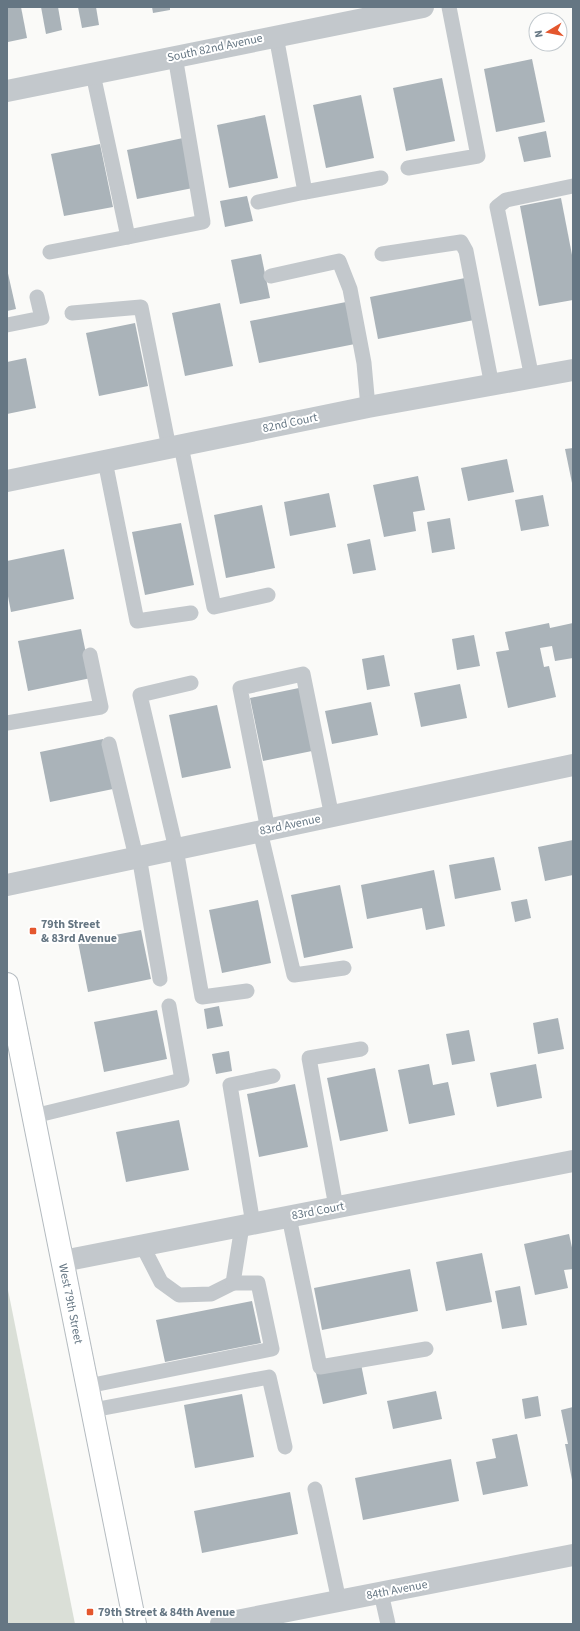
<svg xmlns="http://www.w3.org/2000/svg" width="580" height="1631" font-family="'Source Sans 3',sans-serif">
<rect width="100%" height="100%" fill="#fafaf8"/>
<!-- green -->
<path fill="#dadfd7" d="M 7,1285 L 75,1624 L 7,1624 Z"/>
<!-- building -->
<g fill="#aab3b9">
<path d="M 7,7 L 21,7 L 27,38 L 8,42 Z"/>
<path d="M 41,7 L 58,7 L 62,30 L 46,34 Z"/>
<path d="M 78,7 L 96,7 L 99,25 L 82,28 Z"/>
<path d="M 152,7 L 170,7 L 170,10 L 153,13 Z"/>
<path d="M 532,59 L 545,122 L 496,132 L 484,69 Z"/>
<path d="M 442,78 L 455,141 L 406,151 L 393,88 Z"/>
<path d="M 361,95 L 374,158 L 326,168 L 313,105 Z"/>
<path d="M 265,115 L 278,178 L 229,188 L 217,125 Z"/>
<path d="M 546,131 L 551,157 L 524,162 L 518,137 Z"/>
<path d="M 183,138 L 193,188 L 137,199 L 127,150 Z"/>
<path d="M 100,144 L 113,207 L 64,216 L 51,154 Z"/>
<path d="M 247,196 L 253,221 L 225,227 L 220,201 Z"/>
<path d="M 561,198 L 573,260 L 573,300 L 539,306 L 520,206 Z"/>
<path d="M 261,254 L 270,298 L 240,304 L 231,260 Z"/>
<path d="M 7,269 L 16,309 L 7,311 Z"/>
<path d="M 465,278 L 474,320 L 378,339 L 370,297 Z"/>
<path d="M 346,302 L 355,344 L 259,363 L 250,321 Z"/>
<path d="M 220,303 L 233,366 L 185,376 L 172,313 Z"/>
<path d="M 135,323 L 148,386 L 99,396 L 86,333 Z"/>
<path d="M 26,358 L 36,408 L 7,414 L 7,362 Z"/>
<path d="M 573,448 L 573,483 L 572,483 L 565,449 Z"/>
<path d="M 507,459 L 514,492 L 468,501 L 461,468 Z"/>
<path d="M 418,476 L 425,510 L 413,512 L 416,531 L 384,537 L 373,485 Z"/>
<path d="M 329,493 L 336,527 L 290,536 L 284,502 Z"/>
<path d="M 543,495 L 549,526 L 521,531 L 515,500 Z"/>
<path d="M 262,505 L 275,568 L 226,578 L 214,515 Z"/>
<path d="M 450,518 L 455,549 L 432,553 L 427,522 Z"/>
<path d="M 181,523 L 194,585 L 145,595 L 132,532 Z"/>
<path d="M 370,539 L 376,570 L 353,574 L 347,544 Z"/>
<path d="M 64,549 L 74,599 L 11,612 L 7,591 L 7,561 Z"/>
<path d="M 549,623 L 550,628 L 573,623 L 573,658 L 555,661 L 552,646 L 540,648 L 544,667 L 549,666 L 556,697 L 508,708 L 496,652 L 509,650 L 505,632 Z"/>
<path d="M 81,629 L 91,678 L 28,691 L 18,641 Z"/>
<path d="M 474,635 L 480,666 L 457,670 L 452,639 Z"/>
<path d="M 384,655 L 390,686 L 367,690 L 362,659 Z"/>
<path d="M 460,684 L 467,718 L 421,727 L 414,693 Z"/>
<path d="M 299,688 L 312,751 L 263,761 L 250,698 Z"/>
<path d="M 371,702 L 378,735 L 332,744 L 325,711 Z"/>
<path d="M 217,705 L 231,768 L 182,778 L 169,715 Z"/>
<path d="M 103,739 L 113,789 L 50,802 L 40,752 Z"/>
<path d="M 573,840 L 573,875 L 545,881 L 538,847 Z"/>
<path d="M 494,857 L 501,890 L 455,899 L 449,865 Z"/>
<path d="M 434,870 L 445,926 L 426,930 L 422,908 L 367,919 L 361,885 Z"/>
<path d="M 340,885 L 353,948 L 304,958 L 291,895 Z"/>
<path d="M 527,899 L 531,918 L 515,922 L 511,902 Z"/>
<path d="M 258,900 L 271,963 L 222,973 L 209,910 Z"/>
<path d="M 141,930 L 151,979 L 88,992 L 78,942 Z"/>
<path d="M 219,1006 L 223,1026 L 207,1029 L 204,1009 Z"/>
<path d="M 157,1010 L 167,1059 L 104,1072 L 94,1022 Z"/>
<path d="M 558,1018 L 564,1049 L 538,1054 L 533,1023 Z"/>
<path d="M 469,1030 L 475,1061 L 452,1065 L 446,1034 Z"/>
<path d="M 229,1051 L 232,1071 L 216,1074 L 212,1054 Z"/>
<path d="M 429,1064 L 433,1085 L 448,1082 L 455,1115 L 409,1124 L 398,1070 Z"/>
<path d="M 536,1064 L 542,1098 L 497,1107 L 490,1073 Z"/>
<path d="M 375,1068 L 388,1131 L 340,1141 L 327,1078 Z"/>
<path d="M 295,1084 L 308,1147 L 259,1157 L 247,1094 Z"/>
<path d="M 179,1120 L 189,1170 L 126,1182 L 116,1132 Z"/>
<path d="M 569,1234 L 573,1252 L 573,1269 L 564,1270 L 568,1288 L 535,1295 L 524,1244 Z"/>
<path d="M 482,1253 L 492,1302 L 446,1311 L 436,1262 Z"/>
<path d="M 410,1269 L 418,1311 L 322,1330 L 314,1288 Z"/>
<path d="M 520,1286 L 527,1325 L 502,1329 L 495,1291 Z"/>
<path d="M 252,1301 L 261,1343 L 165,1362 L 156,1320 Z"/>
<path d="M 361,1364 L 367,1394 L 323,1404 L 316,1373 Z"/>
<path d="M 436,1391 L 442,1419 L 393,1429 L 387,1401 Z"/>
<path d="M 242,1394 L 254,1457 L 195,1468 L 184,1405 Z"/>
<path d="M 538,1396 L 541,1416 L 525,1419 L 522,1399 Z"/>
<path d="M 573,1407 L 573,1480 L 572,1480 L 565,1444 L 568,1444 L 561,1410 Z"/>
<path d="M 517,1434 L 528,1486 L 483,1495 L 476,1462 L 496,1458 L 492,1439 Z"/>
<path d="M 451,1459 L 459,1501 L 363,1520 L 355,1478 Z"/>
<path d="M 290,1492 L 298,1534 L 202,1553 L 194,1511 Z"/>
</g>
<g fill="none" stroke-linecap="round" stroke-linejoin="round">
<defs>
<g id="secondary">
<path id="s1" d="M 7,984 L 135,1624"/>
</g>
</defs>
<!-- secondary casing -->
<use href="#secondary" stroke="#b3babf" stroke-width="24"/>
<!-- lane -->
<g stroke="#c3c8cc" stroke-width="15">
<path d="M 408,168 L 478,156 L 449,7"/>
<path d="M 305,192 L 381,178"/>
<path d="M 258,202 L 305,192 L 276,36"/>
<path d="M 128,237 L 203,222 L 175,56"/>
<path d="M 50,252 L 128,237 L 93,74"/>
<path d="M 382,254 L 461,242 L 466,251 L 492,386"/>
<path d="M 271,276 L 339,261 L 350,289 L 364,363 L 368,407"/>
<path d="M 72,313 L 141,307 L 169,448"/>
<path d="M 7,325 L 42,318 L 37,297"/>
<path d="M 532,378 L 497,207 L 506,200 L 573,186"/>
<path d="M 181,446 L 214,607 L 268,595"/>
<path d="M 105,461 L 137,621 L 191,613"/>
<path d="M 191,683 L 140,695 L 176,849 L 202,997 L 247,991"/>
<path d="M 7,723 L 101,707 L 90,655"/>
<path d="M 109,744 L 136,857"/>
<path d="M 268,830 L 240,688 L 303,674 L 332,817"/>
<path d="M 260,831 L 294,975 L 344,968"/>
<path d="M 139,856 L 160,979"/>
<path d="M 34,1116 L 182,1080 L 169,1006"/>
<path d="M 336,1207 L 309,1058 L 361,1049"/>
<path d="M 289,1217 L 320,1367 L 426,1349"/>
<path d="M 253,1224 L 230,1085 L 273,1076"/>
<path d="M 142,1245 L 161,1282 L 179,1295 L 211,1294 L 233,1283 L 242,1226"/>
<path d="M 88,1386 L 272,1349 L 258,1283 L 233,1283"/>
<path d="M 93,1410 L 269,1377 L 285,1447"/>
<path d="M 315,1489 L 339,1601"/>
<path d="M 381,1593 L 388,1624"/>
</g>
<!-- street -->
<g stroke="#c3c8cc" stroke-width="22">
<path d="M 7,91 L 423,7"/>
<path d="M 7,481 L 368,407 L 573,370"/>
<path d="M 7,885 L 573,765"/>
<path d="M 63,1261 L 573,1161"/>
<path d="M 221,1624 L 573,1555"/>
</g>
<!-- secondary -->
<use href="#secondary" stroke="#fff" stroke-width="22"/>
</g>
<!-- markers -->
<g fill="#e4572e" stroke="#fff" stroke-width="1.5">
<rect x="29" y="927" width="8" height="8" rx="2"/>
<rect x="86" y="1608" width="8" height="8" rx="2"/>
</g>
<g text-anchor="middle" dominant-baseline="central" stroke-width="4" stroke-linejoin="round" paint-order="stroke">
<!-- street labels -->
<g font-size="12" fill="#657683" stroke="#fff">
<text transform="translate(215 48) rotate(-12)">South 82nd Avenue</text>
<text transform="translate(290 423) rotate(-12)">82nd Court</text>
<text transform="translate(290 825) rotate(-12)">83rd Avenue</text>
<text transform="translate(318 1211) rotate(-11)">83rd Court</text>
<text stroke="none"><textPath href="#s1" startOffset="326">West 79th Street</textPath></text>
<text transform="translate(397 1590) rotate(-11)">84th Avenue</text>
</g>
<!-- poi labels -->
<g font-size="12" font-weight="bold" fill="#657683" stroke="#fff" text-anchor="start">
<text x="41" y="924">79th Street<tspan x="41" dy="14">&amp; 83rd Avenue</tspan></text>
<text x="98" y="1612">79th Street &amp; 84th Avenue</text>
</g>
</g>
<!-- border -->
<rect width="580" height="1631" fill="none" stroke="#657683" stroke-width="16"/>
<!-- north arrow -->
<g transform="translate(548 32) rotate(260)"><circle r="19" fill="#ffffff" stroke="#c1c8cd"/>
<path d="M0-3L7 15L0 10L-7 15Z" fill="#e4572e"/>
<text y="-6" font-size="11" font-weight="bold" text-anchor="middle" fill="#657683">N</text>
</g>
</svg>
